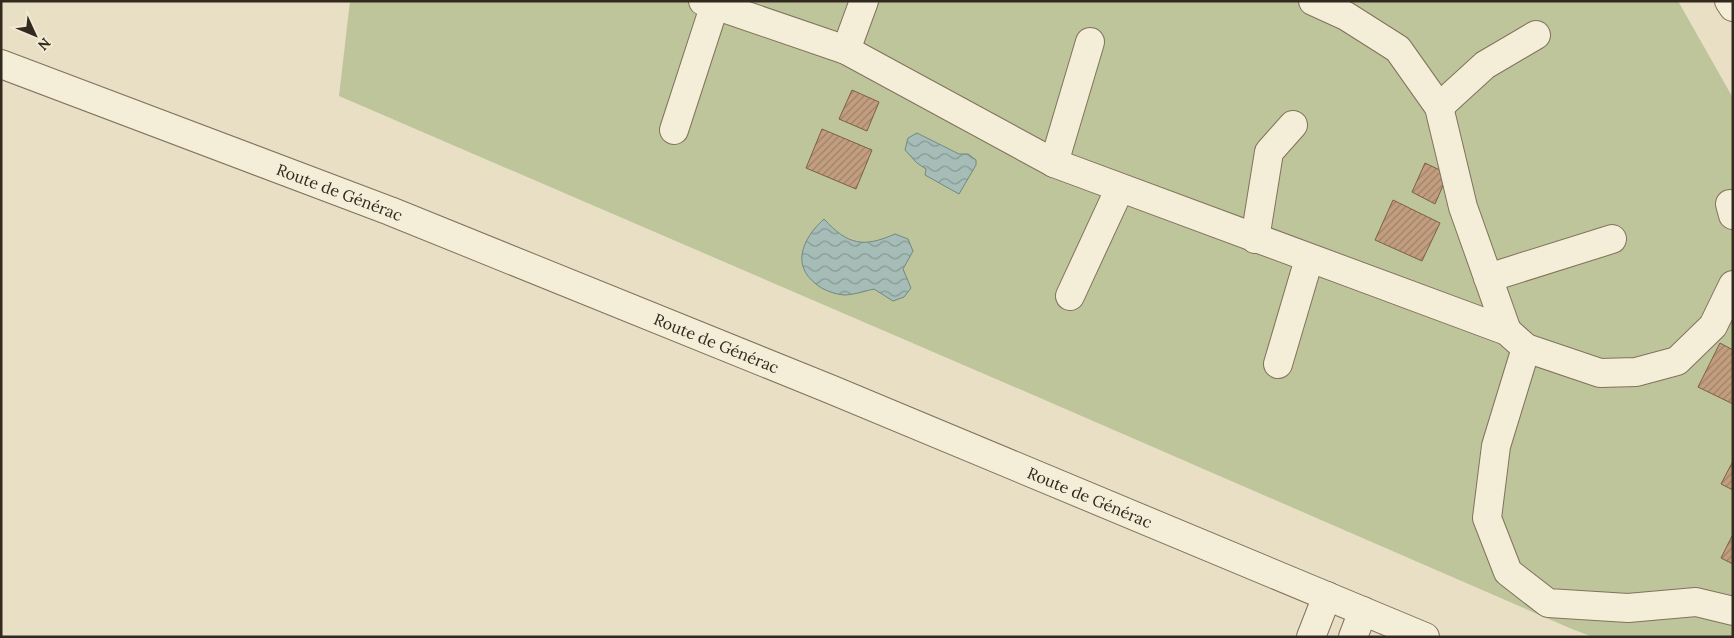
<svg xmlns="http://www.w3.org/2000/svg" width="1734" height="638" font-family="Lora,serif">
<defs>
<pattern id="water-waves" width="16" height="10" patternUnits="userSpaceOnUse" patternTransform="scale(1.25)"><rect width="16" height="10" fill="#a6bcb7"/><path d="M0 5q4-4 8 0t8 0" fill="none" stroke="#889994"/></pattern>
<pattern id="building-hatch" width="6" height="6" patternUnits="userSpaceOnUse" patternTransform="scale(1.25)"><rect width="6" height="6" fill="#c29e7f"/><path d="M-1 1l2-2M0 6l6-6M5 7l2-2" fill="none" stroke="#9e8167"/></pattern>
</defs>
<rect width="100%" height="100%" fill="#e8dfc5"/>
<!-- park -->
<path fill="#bec59a" d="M 350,1 L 1678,1 L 1733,98 L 1733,637 L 1593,637 L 1572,629 L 1031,394 L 339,96 Z"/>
<!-- water -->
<g fill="url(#water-waves)" stroke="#6e8984">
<path d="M 917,133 L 959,154 L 968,154 L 976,160 L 976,165 L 959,194 L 925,175 L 926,169 L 917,163 L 905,150 L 908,138 Z"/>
<path d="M 824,219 C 848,245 863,248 895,234 L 908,239 L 913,251 L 903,269 L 911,288 L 904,297 L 893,301 L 874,289 C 865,291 853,295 844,295 C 834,294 823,290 816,284 C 790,264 804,237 824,219 Z"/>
</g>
<!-- building -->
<g fill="url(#building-hatch)" stroke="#7d5e46">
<path d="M 852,90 L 879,102 L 867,131 L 839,119 Z"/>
<path d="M 822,129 L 872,150 L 856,189 L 806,168 Z"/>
<path d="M 1425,163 L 1448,174 L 1435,204 L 1412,192 Z"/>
<path d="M 1393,200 L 1440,223 L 1422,261 L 1375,240 Z"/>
<path d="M 1720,343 L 1733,350 L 1733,404 L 1698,387 Z"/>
<path d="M 1733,461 L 1733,490 L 1721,484 Z"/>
<path d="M 1733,534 L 1733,564 L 1721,558 Z"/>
</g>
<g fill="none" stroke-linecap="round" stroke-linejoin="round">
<defs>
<g id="minor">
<path d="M 703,1 L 846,50 L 1054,163 L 1507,331 L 1526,348 L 1600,373 L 1636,372 L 1677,361 L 1713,326 L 1733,285"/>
<path d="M 1313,1 L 1346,16 L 1398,49 L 1439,107 L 1463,207 L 1507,331"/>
<path d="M 1729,1 L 1733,7"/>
<path d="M 846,50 L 864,1"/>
<path id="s1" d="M 1,64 L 390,211 L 830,389 L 1425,637"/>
<path d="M 1439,107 L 1485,65 L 1536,35"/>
<path d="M 674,130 L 715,4"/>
<path d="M 1054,163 L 1090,42"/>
<path d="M 1730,204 L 1733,215"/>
<path d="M 1255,239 L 1269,152 L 1293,125"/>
<path d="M 1488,278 L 1612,239"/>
<path d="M 1070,296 L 1120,188"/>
<path d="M 1526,348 L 1496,446 L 1487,518 L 1508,572 L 1548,603 L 1628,608 L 1696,602 L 1733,611"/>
<path d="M 1278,364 L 1309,259"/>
<path d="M 1311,637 L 1327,596"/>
<path d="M 1353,637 L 1363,611"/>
</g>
</defs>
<!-- minor casing -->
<use href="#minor" stroke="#81725d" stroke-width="30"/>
<!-- minor -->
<use href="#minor" stroke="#f4edd7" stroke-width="28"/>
</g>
<g text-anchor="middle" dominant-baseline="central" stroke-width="4" stroke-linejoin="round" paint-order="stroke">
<!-- street labels -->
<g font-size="16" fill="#332a1f" stroke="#f1ead3">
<text stroke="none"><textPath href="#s1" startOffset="362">Route de Générac</textPath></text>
<text stroke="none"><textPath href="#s1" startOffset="768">Route de Générac</textPath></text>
<text stroke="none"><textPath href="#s1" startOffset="1172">Route de Générac</textPath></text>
</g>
</g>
<!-- border -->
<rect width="1734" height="638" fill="none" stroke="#332a1f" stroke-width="5"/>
<!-- north arrow -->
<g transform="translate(35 35) rotate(134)" stroke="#f1ead3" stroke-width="4" paint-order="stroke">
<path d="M0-4L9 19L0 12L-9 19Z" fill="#332a1f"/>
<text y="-8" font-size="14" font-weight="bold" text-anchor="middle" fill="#332a1f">N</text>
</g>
</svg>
